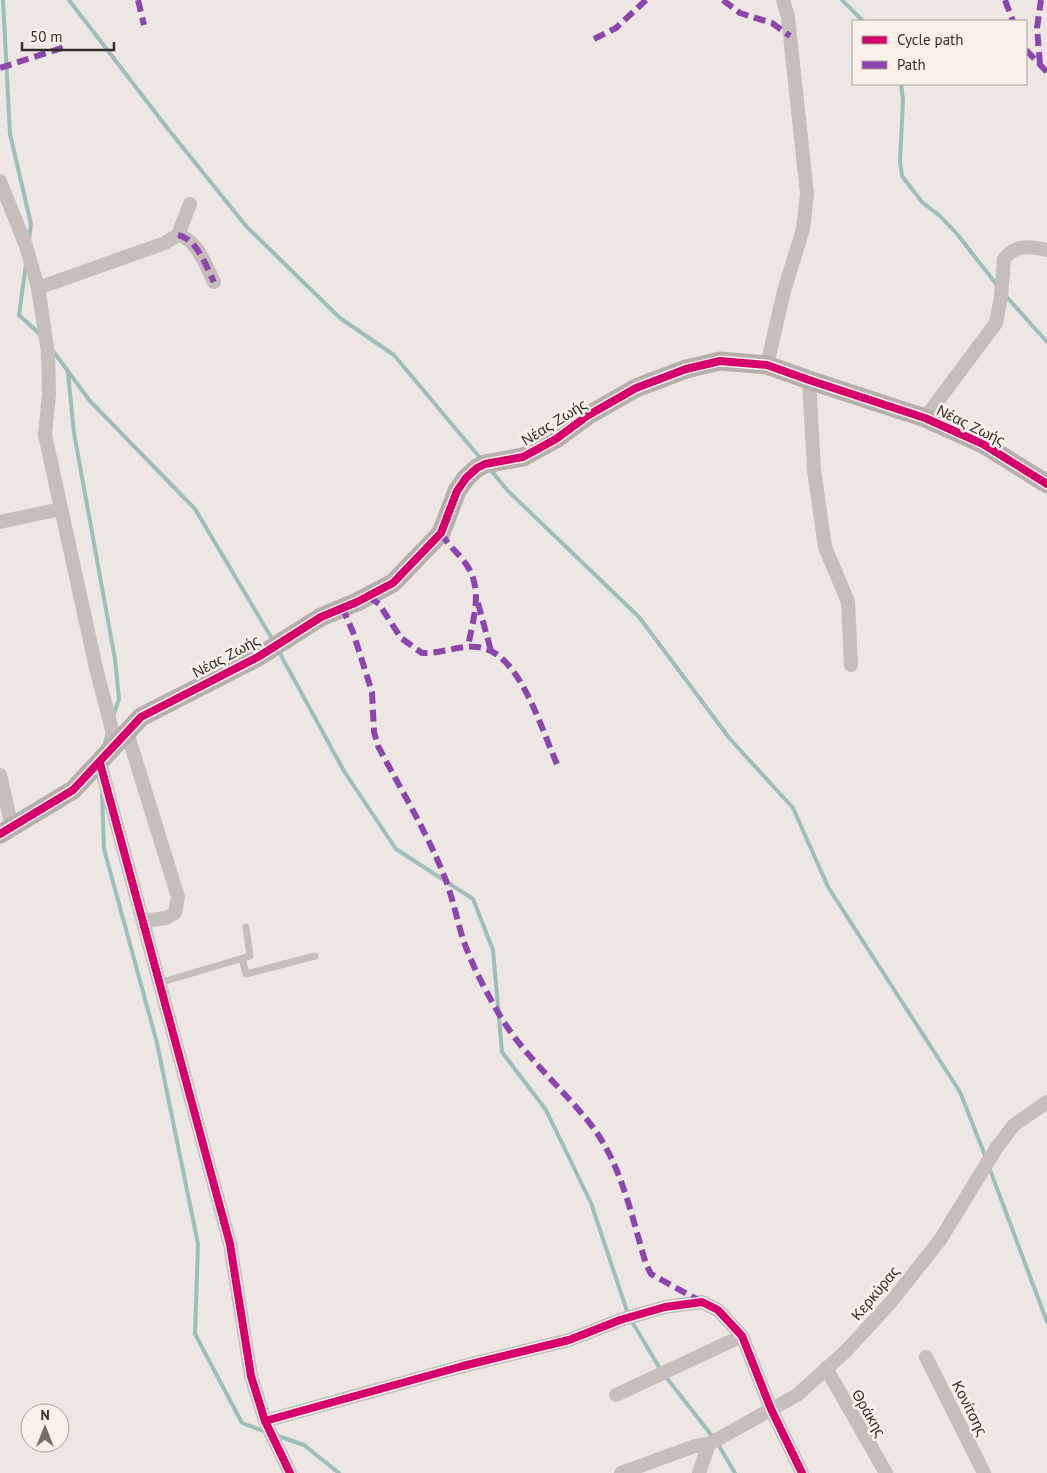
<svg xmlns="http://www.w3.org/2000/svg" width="1047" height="1473" font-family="'PT Sans',sans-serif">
<rect width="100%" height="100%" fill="#ece7e2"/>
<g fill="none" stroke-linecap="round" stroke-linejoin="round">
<!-- stream -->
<g stroke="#9ebebb" stroke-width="4">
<path d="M 3,0 L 10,134 L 31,224 L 29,240"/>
<path d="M 69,0 L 168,129 L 246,226 L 340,318 L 394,355 L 481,459"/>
<path d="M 842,0 L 863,21"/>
<path d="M 901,84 L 903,100 L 900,162 L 902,176 L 922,202 L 940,216 L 957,234 L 997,285"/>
<path d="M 26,264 L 19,315 L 41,335"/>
<path d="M 1006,296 L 1047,342"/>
<path d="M 53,351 L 90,401 L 195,509 L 274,642"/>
<path d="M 68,373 L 74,433 L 115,659 L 119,699 L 113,716"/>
<path d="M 489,468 L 508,491 L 639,617 L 730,739 L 793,808 L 828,887 L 960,1092 L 986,1158"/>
<path d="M 278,650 L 344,771 L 396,849 L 473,899 L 493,950 L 502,1052 L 546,1110 L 591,1203 L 628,1314"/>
<path d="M 104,747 L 108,732"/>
<path d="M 102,792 L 104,849 L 157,1043 L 198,1244 L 195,1334 L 242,1423 L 266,1432"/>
<path d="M 989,1167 L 1047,1322"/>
<path d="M 631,1320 L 662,1372 L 716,1441 L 735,1473"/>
<path d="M 278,1436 L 304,1445 L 339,1473"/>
</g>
<!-- lane -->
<g stroke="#c5beba" stroke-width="7">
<path d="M 242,959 L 246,974 L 315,956"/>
<path d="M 159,983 L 250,956 L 246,927"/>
</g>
<!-- street -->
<g stroke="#c5beba" stroke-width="14">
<path d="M 0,181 L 26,246 L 38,288 L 48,353 L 49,394 L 45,435 L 96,668 L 116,745"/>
<path d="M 178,235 C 197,239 206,266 214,282"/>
<path d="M 38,288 L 165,243 L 178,235 L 190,204"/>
<path d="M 767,365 L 784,291 L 803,229 L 807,194 L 788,17 L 783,0"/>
<path d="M 809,380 L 814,470 L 825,547 L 848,602 L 851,665"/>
<path d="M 925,418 L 996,323 L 1001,297 L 1004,259 C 1015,244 1031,246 1047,250"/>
<path d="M 0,522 L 61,509"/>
<path d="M 127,732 L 178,897 L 175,913 L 166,918 L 143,921"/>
<path d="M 100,763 L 230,1244 L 251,1376 L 265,1421 L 290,1473"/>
<path d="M 0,775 L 12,827"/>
<path d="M 926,1357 L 984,1473"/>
<path d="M 826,1368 L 886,1473"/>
<path d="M 616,1395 L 742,1336"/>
<path d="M 265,1421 L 463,1366 L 569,1340 L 620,1320 L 665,1307 L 702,1302 L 718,1310 L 742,1336 L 771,1409 L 802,1473"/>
<path d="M 621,1473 L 695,1446 L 709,1444"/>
<path d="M 699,1473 L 709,1444 L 797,1395 L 846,1351 L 891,1302 L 940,1240 L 997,1147 L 1014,1125 L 1047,1102"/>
</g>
<!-- secondary -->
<path stroke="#b6afab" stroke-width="19" d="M 0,834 L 73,790 L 141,717 L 258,657 L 321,617 L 357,602 L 393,583 L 441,533 L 457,491 L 466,478 L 477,468 L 485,464 L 523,457 L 556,439 L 587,416 L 636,388 L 686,369 L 720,361 L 767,365 L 809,380 L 925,418 L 983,444 L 1047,484"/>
<!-- quiet -->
<g stroke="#8e44ad" stroke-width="6" stroke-dasharray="12 6" stroke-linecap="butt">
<path d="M 138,0 L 144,25"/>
<path d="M 723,0 L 740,13 L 772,23 L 790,36"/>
<path d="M 1005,0 L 1013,21"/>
<path d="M 594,39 L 616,28 L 646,0"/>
<path d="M 1026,50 L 1047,72"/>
<path d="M 1040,64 L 1037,28 L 1041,0"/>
<path d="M 0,68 L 68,46"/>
<path d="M 178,235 C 197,239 206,266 214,282"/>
<path d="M 441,533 C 448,545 458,553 466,564 C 484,590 473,618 468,647"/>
<path d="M 369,597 L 379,604 L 401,638 L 422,653 C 442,654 464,643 483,648 C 521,657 542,731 557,764"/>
<path d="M 478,603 L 491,651"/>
<path d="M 342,607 L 353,632 L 372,692 L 374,732 L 378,746 C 400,788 425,829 443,873 C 452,894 456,917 463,939 C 472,965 485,990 499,1014 C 524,1057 565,1090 595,1130 C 623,1170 632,1218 646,1264 L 651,1274 L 700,1301"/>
</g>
<defs>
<g id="cycleway">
<path d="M 100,763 L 230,1244 L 251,1376 L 265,1421 L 290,1473"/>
<path d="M 0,834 L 73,790 L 141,717 L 258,657 L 321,617 L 357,602 L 393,583 L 441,533 L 457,491 L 466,478 L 477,468 L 485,464 L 523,457 L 556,439 L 587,416 L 636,388 L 686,369 L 720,361 L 767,365 L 809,380 L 925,418 L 983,444 L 1047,484"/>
<path d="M 265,1421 L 463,1366 L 569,1340 L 620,1320 L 665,1307 L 702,1302 L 718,1310 L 742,1336 L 771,1409 L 802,1473"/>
</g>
</defs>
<!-- cycleway casing -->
<use href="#cycleway" stroke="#f9f0e9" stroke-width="11"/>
<!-- cycleway -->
<use href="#cycleway" stroke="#d6006c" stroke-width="8"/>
</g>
<g text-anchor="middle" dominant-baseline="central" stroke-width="5" stroke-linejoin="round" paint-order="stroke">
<!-- street labels -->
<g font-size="15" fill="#362c29" stroke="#f9f0e9">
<text transform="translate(554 422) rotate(-32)">Νέας Ζωής</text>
<text transform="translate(971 425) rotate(26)">Νέας Ζωής</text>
<text transform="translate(226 656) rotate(-28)">Νέας Ζωής</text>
<text transform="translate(875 1293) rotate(-50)">Κερκύρας</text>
<text transform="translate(970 1408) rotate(63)">Κονίτσης</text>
<text transform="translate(869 1413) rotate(60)">Θράκης</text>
</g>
</g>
<!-- legend -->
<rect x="852" y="20" width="175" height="65" fill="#f9f0e9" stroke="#aba29c"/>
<rect x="862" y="36" width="25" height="8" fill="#d6006c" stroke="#aba29c"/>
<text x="897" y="45" font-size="15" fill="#362c29">Cycle path</text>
<rect x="862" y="61" width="25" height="8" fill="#8e44ad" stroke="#aba29c"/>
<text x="897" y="70" font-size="15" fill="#362c29">Path</text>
<!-- north arrow -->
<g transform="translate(45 1428)"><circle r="24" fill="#f9f0e9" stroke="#aba29c"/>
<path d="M0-4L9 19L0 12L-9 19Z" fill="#766d6a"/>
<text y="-8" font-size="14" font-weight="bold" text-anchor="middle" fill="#362c29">N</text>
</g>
<!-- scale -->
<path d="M22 42v8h92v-8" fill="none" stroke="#362c29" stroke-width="2.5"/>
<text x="30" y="42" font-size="15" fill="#362c29" stroke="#f9f0e9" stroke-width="4" paint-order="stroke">50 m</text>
</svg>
